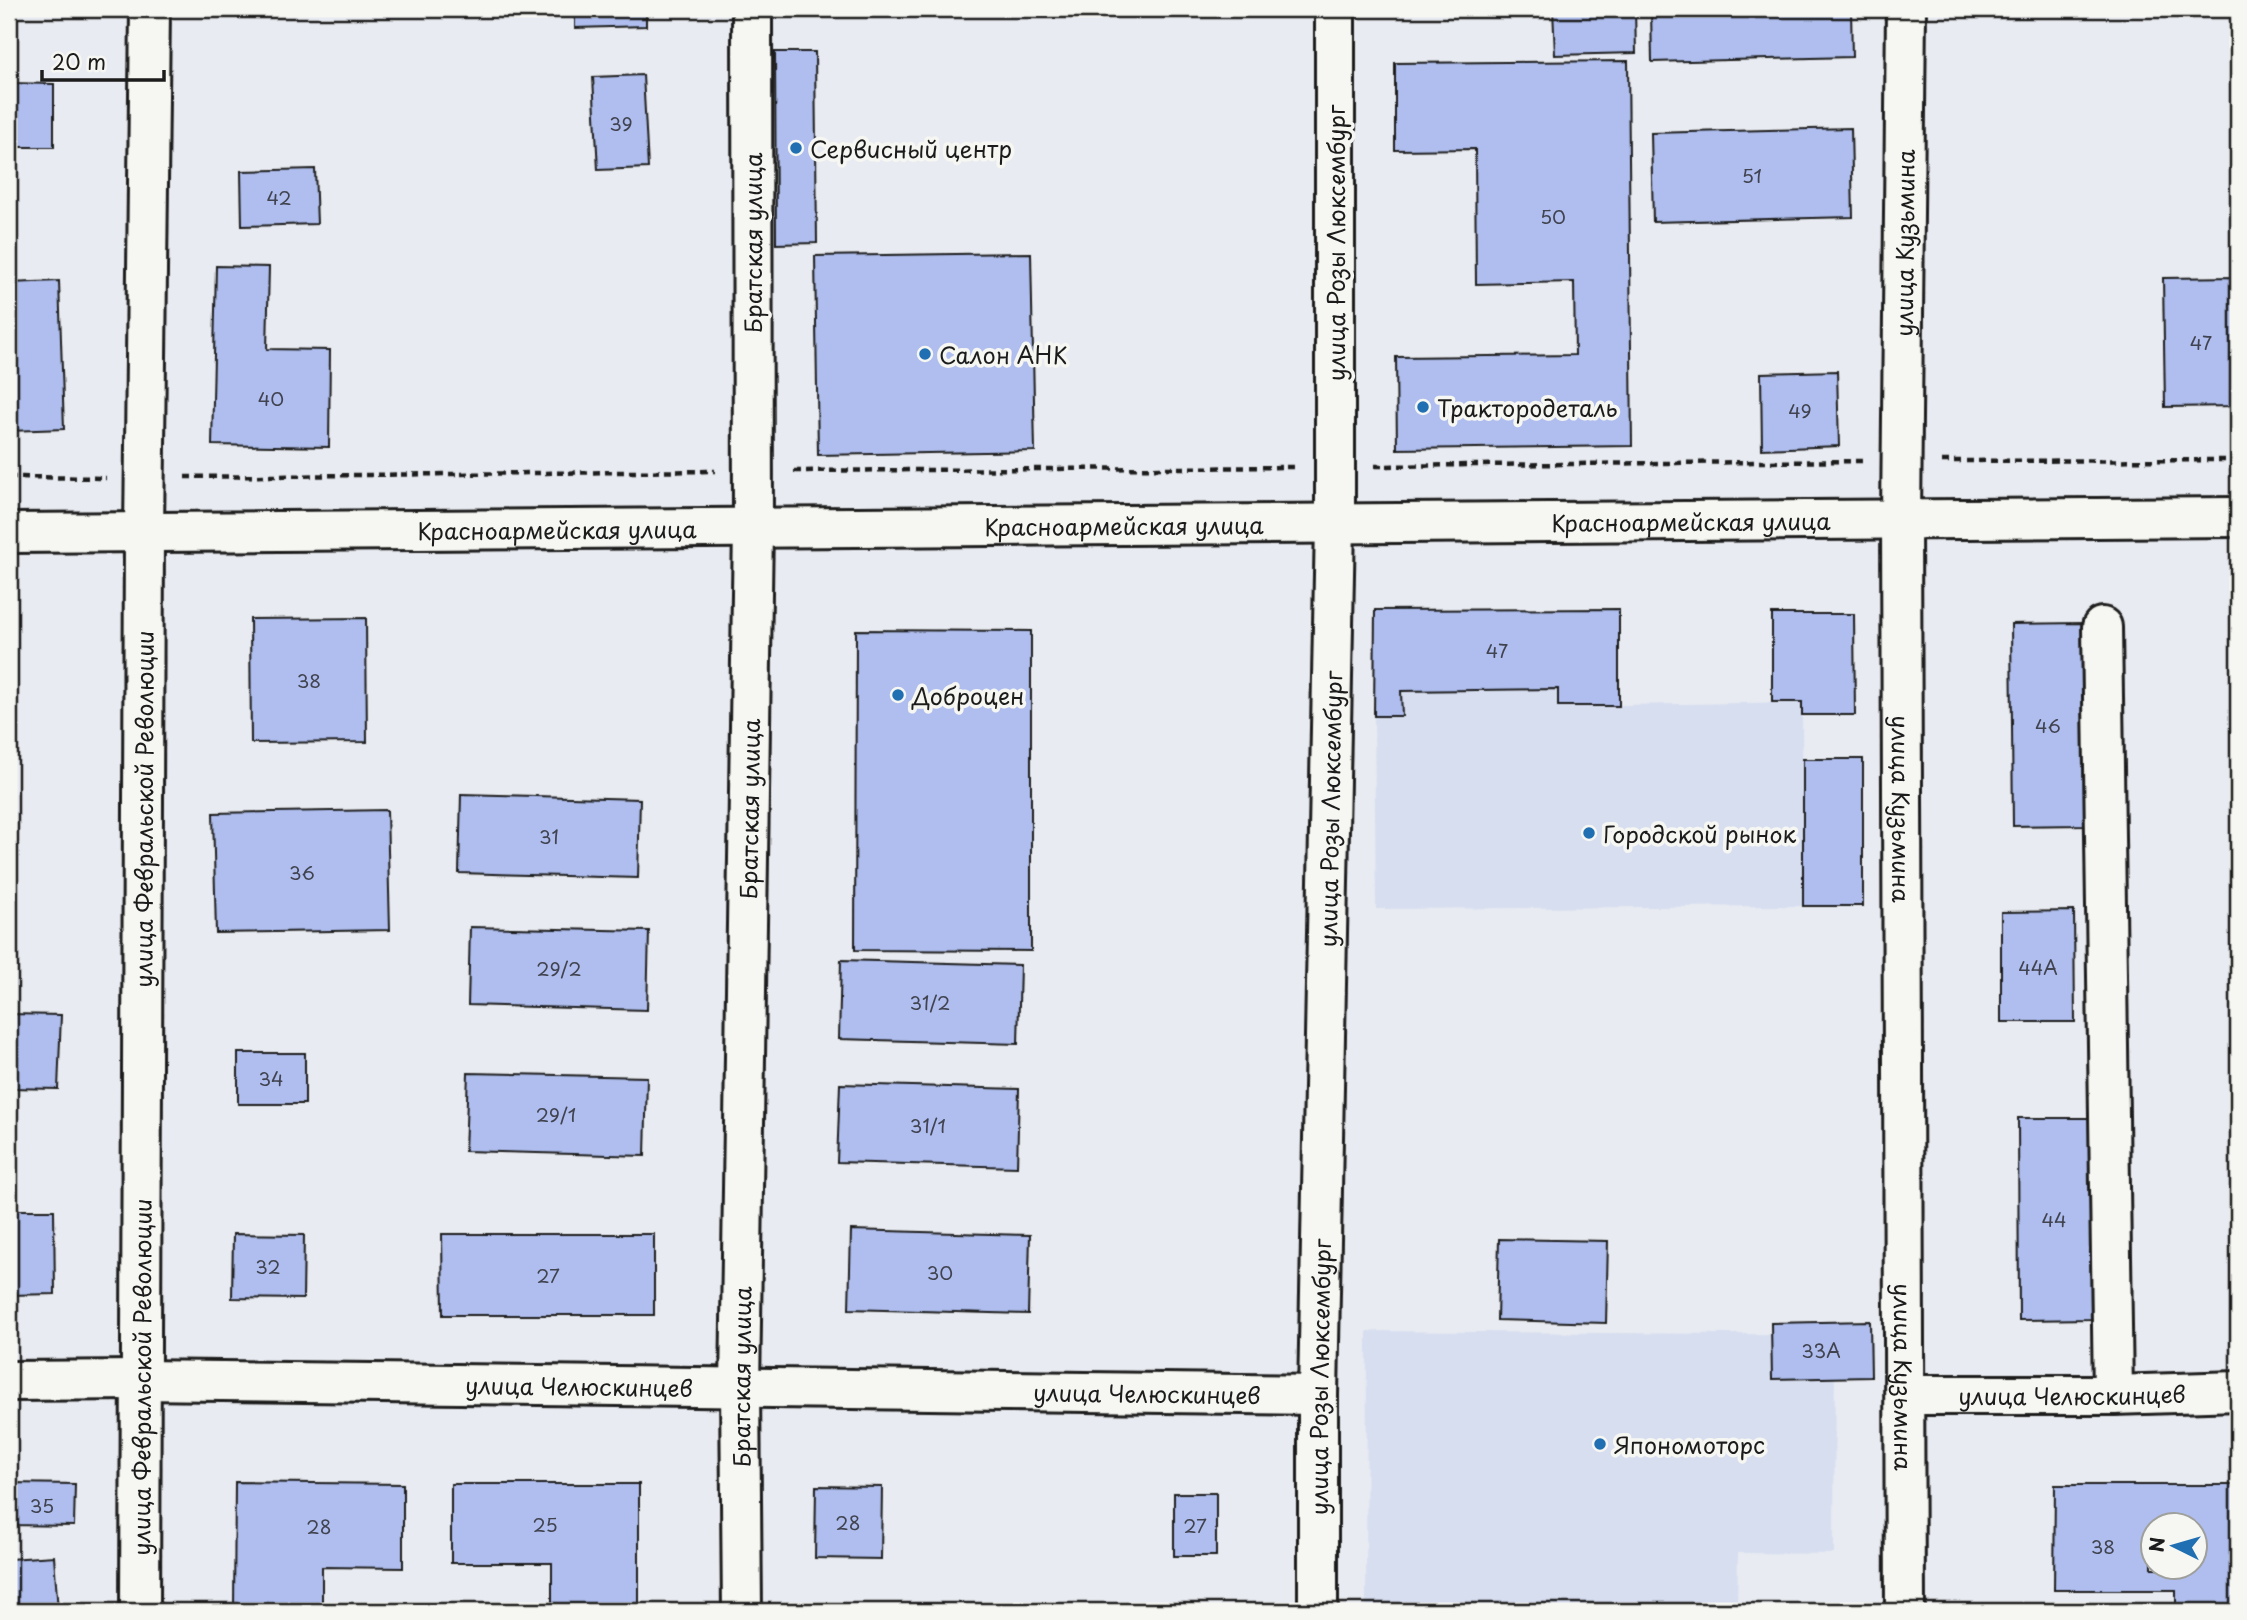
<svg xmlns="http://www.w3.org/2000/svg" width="2247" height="1620" font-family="'Playpen Sans',sans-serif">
<rect width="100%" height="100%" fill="#e8ebf1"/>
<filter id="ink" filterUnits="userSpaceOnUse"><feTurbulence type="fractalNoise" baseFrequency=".0143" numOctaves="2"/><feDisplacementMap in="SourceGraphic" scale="14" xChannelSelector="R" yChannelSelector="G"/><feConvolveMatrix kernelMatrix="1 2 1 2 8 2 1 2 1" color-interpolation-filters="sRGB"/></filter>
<g filter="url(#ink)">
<!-- built -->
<g fill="#d7def0">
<path d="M 1558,689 L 1559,706 L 1802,702 L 1803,906 L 1376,909 L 1374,716 L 1402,716 L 1401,691 Z"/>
<path d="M 1367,1331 L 1835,1335 L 1834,1554 L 1738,1553 L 1737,1611 L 1366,1611 Z"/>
</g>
<!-- building -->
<g fill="#afbeee" stroke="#1c1c1c" stroke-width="2" fill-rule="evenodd">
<path d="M 575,9 L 646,9 L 646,26 L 575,28 Z"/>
<path d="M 1553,9 L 1635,9 L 1636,53 L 1555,55 Z"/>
<path d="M 1651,9 L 1851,9 L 1852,57 L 1652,62 Z"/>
<path d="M 775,52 L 815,52 L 817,243 L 776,244 Z"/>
<path d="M 1628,61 L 1632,446 L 1397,449 L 1396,357 L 1575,355 L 1574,282 L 1476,284 L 1475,149 L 1395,150 L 1395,63 Z"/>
<path d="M 643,75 L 648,168 L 598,170 L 593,77 Z"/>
<path d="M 9,83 L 54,84 L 54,147 L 9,147 Z"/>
<path d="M 1851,128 L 1853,217 L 1653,222 L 1651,133 Z"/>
<path d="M 315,169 L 317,224 L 242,226 L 241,171 Z"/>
<path d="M 1031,253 L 1035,451 L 818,455 L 815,256 Z"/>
<path d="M 216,266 L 269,267 L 267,349 L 330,350 L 329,447 L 212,445 Z"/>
<path d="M 2238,277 L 2238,406 L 2165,407 L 2163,278 Z"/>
<path d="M 59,281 L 64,429 L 9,431 L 9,283 Z"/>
<path d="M 1837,371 L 1839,446 L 1762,449 L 1761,373 Z"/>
<path d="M 1619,609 L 1619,706 L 1558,706 L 1558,689 L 1401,691 L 1402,716 L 1374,716 L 1375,610 Z"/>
<path d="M 1772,614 L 1854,614 L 1855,715 L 1802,715 L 1802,702 L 1772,702 Z"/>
<path d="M 366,618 L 367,742 L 251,743 L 250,619 Z"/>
<path d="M 2083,623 L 2085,825 L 2013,826 L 2011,624 Z"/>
<path d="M 856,630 L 1031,631 L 1031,951 L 855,950 Z"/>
<rect x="1803" y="759" width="60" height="147"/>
<path d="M 461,794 L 640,799 L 638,878 L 459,873 Z"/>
<path d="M 387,810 L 390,930 L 216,933 L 213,813 Z"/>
<path d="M 2074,911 L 2075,1022 L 2001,1022 L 2001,912 Z"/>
<path d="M 470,927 L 649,931 L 647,1010 L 468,1005 Z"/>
<path d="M 841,960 L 1020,965 L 1018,1044 L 839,1039 Z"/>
<path d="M 9,1014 L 61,1015 L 58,1089 L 9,1088 Z"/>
<rect x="238" y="1053" width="67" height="51"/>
<path d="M 468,1073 L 647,1077 L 645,1156 L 465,1151 Z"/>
<path d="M 840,1084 L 1019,1089 L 1017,1167 L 837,1162 Z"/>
<path d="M 2018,1118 L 2090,1118 L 2091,1319 L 2019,1320 Z"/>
<path d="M 9,1210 L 54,1210 L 55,1294 L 9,1295 Z"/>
<path d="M 851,1230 L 1030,1235 L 1028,1314 L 849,1309 Z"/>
<path d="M 233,1234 L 304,1235 L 303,1299 L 232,1298 Z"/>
<path d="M 442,1234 L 654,1234 L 654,1315 L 443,1315 Z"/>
<path d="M 1499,1239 L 1608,1241 L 1606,1323 L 1497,1320 Z"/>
<path d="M 1870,1321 L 1871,1377 L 1772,1379 L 1771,1323 Z"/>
<path d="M 235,1482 L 403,1484 L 403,1568 L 322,1567 L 322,1611 L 234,1611 Z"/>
<path d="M 9,1483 L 75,1484 L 74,1526 L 9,1525 Z"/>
<path d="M 451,1484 L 639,1484 L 639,1611 L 552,1611 L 552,1563 L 451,1563 Z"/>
<path d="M 2055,1485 L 2238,1485 L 2238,1611 L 2176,1611 L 2176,1590 L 2054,1590 ZM 2152,1526 L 2194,1526 L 2194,1568 L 2152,1568 Z"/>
<path d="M 816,1486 L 882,1487 L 881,1559 L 815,1558 Z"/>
<rect x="1174" y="1493" width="42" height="63"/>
<path d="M 54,1556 L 58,1611 L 9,1611 L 9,1559 Z"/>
</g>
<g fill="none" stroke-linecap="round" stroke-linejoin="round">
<defs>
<g id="street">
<path id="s1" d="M 1901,519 L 1906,9"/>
<path d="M 1335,523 L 1335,9"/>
<path d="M 144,532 L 150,9"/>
<path d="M 2102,627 L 2113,1395"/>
<path id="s2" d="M 9,1381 L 138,1380 L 1318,1395"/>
<path id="s3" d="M 1906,1395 L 2113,1395 L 2238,1391"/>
<path id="s4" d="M 742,1611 L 740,1388 L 753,527 L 752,9"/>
</g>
<g id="secondary">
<path id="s5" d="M 1901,519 L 1905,1611"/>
<path id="s6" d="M 9,533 L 2238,517"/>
<path id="s7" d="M 140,1611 L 144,532"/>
<path id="s8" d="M 1318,1611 L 1318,1395 L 1335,523"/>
</g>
</defs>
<!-- street casing -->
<use href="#street" stroke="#1c1c1c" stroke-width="44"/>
<!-- secondary casing -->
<use href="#secondary" stroke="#1c1c1c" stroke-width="44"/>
<!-- path -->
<g stroke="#1c1c1c" stroke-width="4.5" stroke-dasharray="7 5" stroke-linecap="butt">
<path d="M 1942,461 L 2238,460"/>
<path d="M 1375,466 L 1863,461"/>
<path d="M 794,471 L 1296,467"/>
<path d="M 9,477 L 106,478"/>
<path d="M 185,477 L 715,471"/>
</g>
<!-- street -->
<use href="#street" stroke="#f6f6f2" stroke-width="38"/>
<!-- secondary -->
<use href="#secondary" stroke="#f6f6f2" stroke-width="38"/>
</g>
</g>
<!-- markers -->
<g fill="#1f6fb2" stroke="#f6f6f2" stroke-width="2.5">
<circle cx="796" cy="148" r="7"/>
<circle cx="925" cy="354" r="7"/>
<circle cx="1423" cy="407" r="7"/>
<circle cx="898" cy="695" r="7"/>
<circle cx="1589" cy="833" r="7"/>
<circle cx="1600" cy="1444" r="7"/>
</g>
<g text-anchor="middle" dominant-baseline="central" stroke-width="7" stroke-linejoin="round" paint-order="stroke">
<!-- number labels -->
<g font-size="19" fill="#414450">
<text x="621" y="123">39</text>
<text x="1752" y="175">51</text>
<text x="279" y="197">42</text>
<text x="1553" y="216">50</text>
<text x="2201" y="342">47</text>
<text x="271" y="398">40</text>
<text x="1800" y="410">49</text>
<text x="1497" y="650">47</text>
<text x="309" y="680">38</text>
<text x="2048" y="725">46</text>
<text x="549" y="836">31</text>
<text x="302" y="872">36</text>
<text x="2038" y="967">44А</text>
<text x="559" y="968">29/2</text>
<text x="930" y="1002">31/2</text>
<text x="271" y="1078">34</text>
<text x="556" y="1114">29/1</text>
<text x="928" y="1125">31/1</text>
<text x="2054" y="1219">44</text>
<text x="268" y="1266">32</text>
<text x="940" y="1272">30</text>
<text x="548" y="1275">27</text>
<text x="1821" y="1350">33А</text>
<text x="42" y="1505">35</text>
<text x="848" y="1522">28</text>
<text x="545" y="1524">25</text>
<text x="1195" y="1525">27</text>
<text x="319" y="1526">28</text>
<text x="2103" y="1546">38</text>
</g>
<!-- poi labels -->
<g font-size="23" fill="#1c1c1c" stroke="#f6f6f2" text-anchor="start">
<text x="810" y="148">Сервисный центр</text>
<text x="939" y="354">Салон АНК</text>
<text x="1437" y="407">Трактородеталь</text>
<text x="912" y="695">Доброцен</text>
<text x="1603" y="833">Городской рынок</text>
<text x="1614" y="1444">Япономоторс</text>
</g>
<!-- street labels -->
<g font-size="23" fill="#1c1c1c" stroke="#f6f6f2">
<text transform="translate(752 243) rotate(-90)">Братская улица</text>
<text transform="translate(1335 243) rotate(-90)">улица Розы Люксембург</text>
<text stroke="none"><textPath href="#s1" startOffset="276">улица Кузьмина</textPath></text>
<text stroke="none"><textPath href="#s6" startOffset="1682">Красноармейская улица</textPath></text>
<text stroke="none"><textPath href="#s6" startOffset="1115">Красноармейская улица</textPath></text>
<text stroke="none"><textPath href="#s6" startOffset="548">Красноармейская улица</textPath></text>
<text stroke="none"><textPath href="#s7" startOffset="802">улица Февральской Революции</textPath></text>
<text stroke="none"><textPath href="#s4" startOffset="802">Братская улица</textPath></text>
<text stroke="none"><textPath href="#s8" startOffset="802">улица Розы Люксембург</textPath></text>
<text stroke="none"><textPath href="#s5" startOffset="290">улица Кузьмина</textPath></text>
<text stroke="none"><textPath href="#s7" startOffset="234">улица Февральской Революции</textPath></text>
<text stroke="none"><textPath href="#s4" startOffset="234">Братская улица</textPath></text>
<text stroke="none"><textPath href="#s8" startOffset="234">улица Розы Люксембург</textPath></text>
<text stroke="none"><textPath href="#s5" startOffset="858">улица Кузьмина</textPath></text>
<text stroke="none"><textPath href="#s2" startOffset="570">улица Челюскинцев</textPath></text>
<text stroke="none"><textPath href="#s2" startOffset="1138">улица Челюскинцев</textPath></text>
<text stroke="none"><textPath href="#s3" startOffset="166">улица Челюскинцев</textPath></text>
</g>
</g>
<!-- margin -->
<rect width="2247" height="1620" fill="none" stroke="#f6f6f2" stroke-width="35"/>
<rect x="18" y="18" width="2212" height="1585" fill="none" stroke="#1c1c1c" stroke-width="2.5" filter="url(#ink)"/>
<!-- north arrow -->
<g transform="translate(2174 1546) rotate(275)"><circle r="33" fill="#f6f6f2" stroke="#9f9f9c" stroke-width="2"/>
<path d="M0-5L12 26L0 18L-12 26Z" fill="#1f6fb2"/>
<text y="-10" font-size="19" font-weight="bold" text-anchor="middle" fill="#1c1c1c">N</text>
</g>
<!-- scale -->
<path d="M42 70v10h122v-10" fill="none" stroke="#1c1c1c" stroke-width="3.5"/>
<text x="52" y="70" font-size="21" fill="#1c1c1c" stroke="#f6f6f2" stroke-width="5" paint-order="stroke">20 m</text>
</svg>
